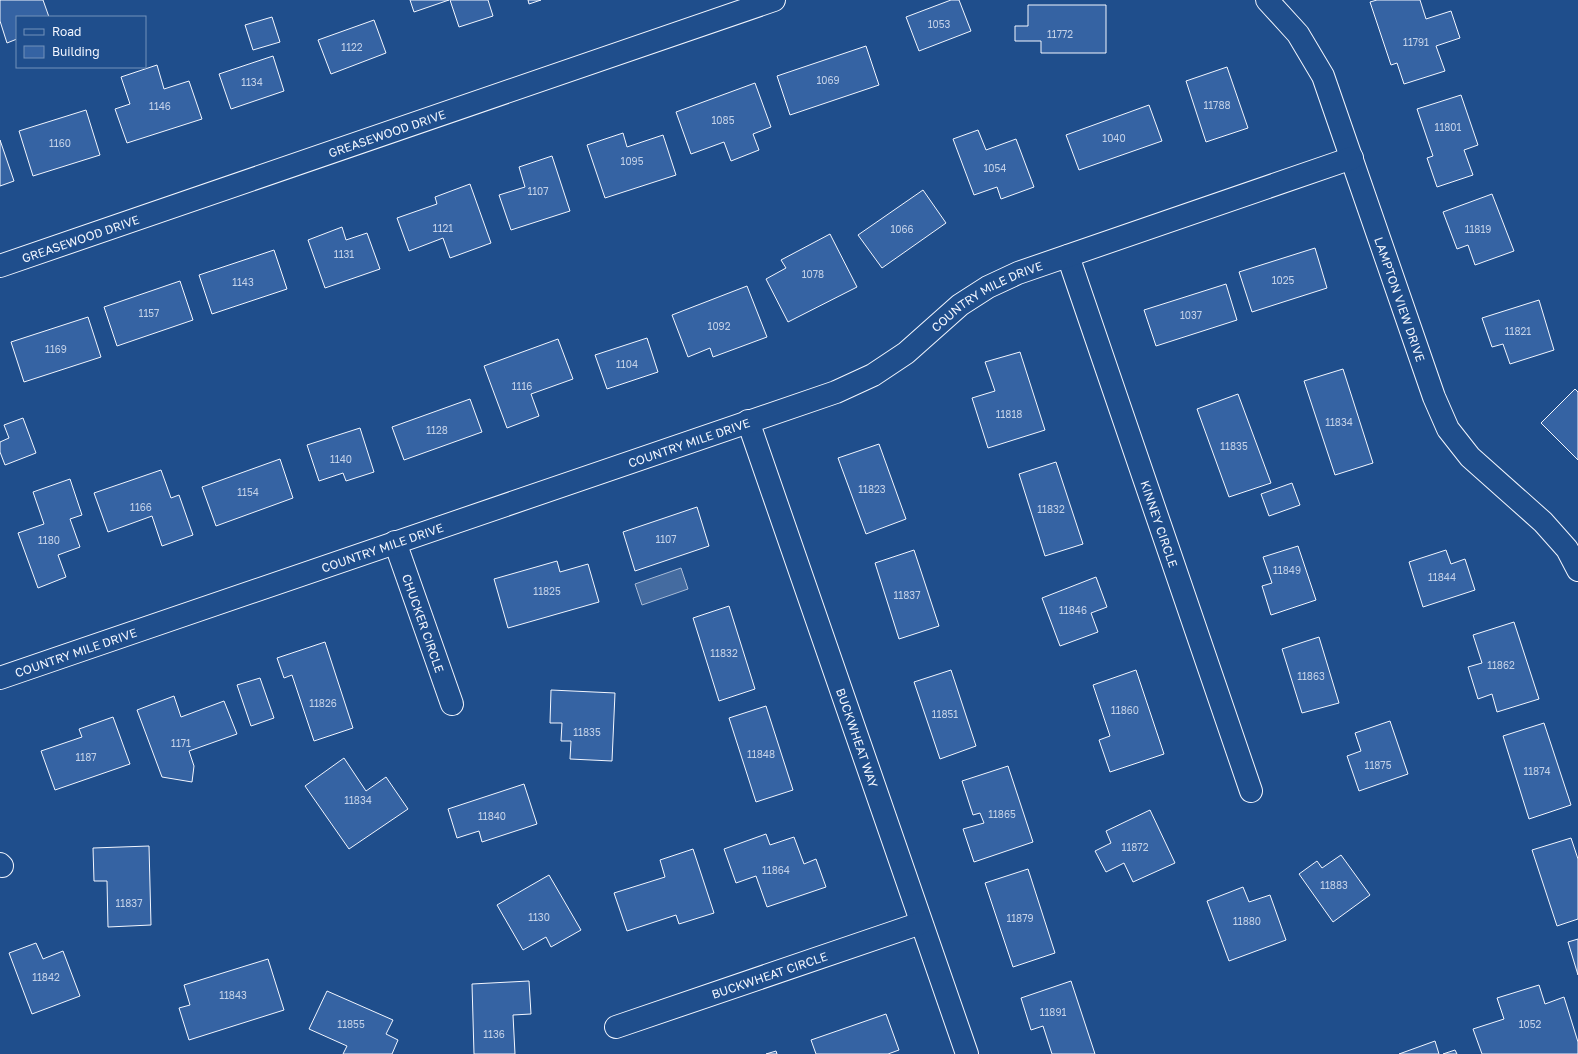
<svg xmlns="http://www.w3.org/2000/svg" width="1578" height="1054" font-family="'Golos Text',sans-serif">
<rect width="100%" height="100%" fill="#1f4e8c"/>
<!-- water -->
<path fill="#446ba0" stroke="#a8bbd7" d="M 681,568 L 688,589 L 642,605 L 635,584 Z"/>
<!-- building -->
<g fill="#3563a3" stroke="#f2f6ff">
<path d="M 0,0 L 43,0 L 49,17 L 17,17 L 17,39 L 7,43 L 0,21 Z"/>
<path d="M 410,0 L 449,0 L 414,12 Z"/>
<path d="M 450,0 L 488,0 L 493,16 L 459,27 Z"/>
<path d="M 528,0 L 541,0 L 529,4 Z"/>
<path d="M 951,0 L 959,0 L 971,31 L 919,51 L 906,17 Z"/>
<path d="M 1377,0 L 1420,0 L 1426,19 L 1451,11 L 1460,38 L 1436,46 L 1445,71 L 1404,84 L 1397,63 L 1391,65 L 1370,2 Z"/>
<path d="M 1028,5 L 1106,5 L 1106,53 L 1041,53 L 1041,41 L 1015,41 L 1015,26 L 1028,26 Z"/>
<path d="M 272,17 L 280,42 L 253,50 L 245,25 Z"/>
<path d="M 374,20 L 386,53 L 331,74 L 318,40 Z"/>
<path d="M 866,46 L 879,85 L 790,115 L 777,76 Z"/>
<path d="M 273,56 L 284,91 L 231,109 L 219,74 Z"/>
<path d="M 157,65 L 164,89 L 189,81 L 202,119 L 127,143 L 115,109 L 130,104 L 121,77 Z"/>
<path d="M 1227,67 L 1248,128 L 1206,142 L 1186,81 Z"/>
<path d="M 755,83 L 771,127 L 753,134 L 759,150 L 731,161 L 724,142 L 691,154 L 676,112 Z"/>
<path d="M 1461,95 L 1478,145 L 1464,150 L 1473,175 L 1437,187 L 1427,158 L 1433,156 L 1417,109 Z"/>
<path d="M 1149,105 L 1162,141 L 1079,170 L 1066,135 Z"/>
<path d="M 86,110 L 100,155 L 33,176 L 19,131 Z"/>
<path d="M 978,130 L 986,150 L 1016,139 L 1034,187 L 1001,199 L 997,187 L 974,195 L 953,139 Z"/>
<path d="M 623,133 L 627,147 L 663,135 L 676,175 L 605,198 L 587,145 Z"/>
<path d="M 0,140 L 14,181 L 0,186 Z"/>
<path d="M 552,156 L 570,211 L 511,230 L 499,195 L 525,187 L 519,167 Z"/>
<path d="M 470,184 L 491,243 L 450,258 L 443,238 L 409,251 L 397,218 L 437,204 L 435,197 Z"/>
<path d="M 923,190 L 946,223 L 882,268 L 858,235 Z"/>
<path d="M 1492,194 L 1514,251 L 1475,265 L 1468,245 L 1457,249 L 1443,212 Z"/>
<path d="M 342,227 L 346,240 L 367,233 L 380,269 L 325,288 L 308,240 Z"/>
<path d="M 830,234 L 857,287 L 788,322 L 766,279 L 786,268 L 781,260 Z"/>
<path d="M 1315,248 L 1327,288 L 1252,312 L 1239,272 Z"/>
<path d="M 274,250 L 287,289 L 212,314 L 199,275 Z"/>
<path d="M 180,281 L 193,320 L 117,346 L 104,307 Z"/>
<path d="M 1226,284 L 1237,320 L 1156,346 L 1144,310 Z"/>
<path d="M 747,286 L 767,337 L 713,357 L 710,348 L 688,357 L 672,315 Z"/>
<path d="M 1539,300 L 1554,350 L 1510,364 L 1503,344 L 1492,347 L 1482,318 Z"/>
<path d="M 88,317 L 101,357 L 24,382 L 11,342 Z"/>
<path d="M 647,338 L 658,372 L 607,389 L 595,355 Z"/>
<path d="M 558,339 L 573,379 L 531,394 L 539,416 L 507,428 L 484,366 Z"/>
<path d="M 1020,352 L 1045,430 L 988,448 L 972,398 L 995,391 L 985,362 Z"/>
<path d="M 1343,369 L 1373,463 L 1335,475 L 1304,381 Z"/>
<path d="M 1575,389 L 1578,392 L 1578,460 L 1541,423 Z"/>
<path d="M 1238,394 L 1271,483 L 1229,497 L 1197,409 Z"/>
<path d="M 470,399 L 482,432 L 404,460 L 392,427 Z"/>
<path d="M 23,418 L 36,453 L 5,465 L 0,452 L 0,442 L 9,438 L 4,425 Z"/>
<path d="M 360,428 L 374,472 L 346,481 L 343,473 L 319,481 L 307,445 Z"/>
<path d="M 879,444 L 906,519 L 866,534 L 838,458 Z"/>
<path d="M 280,459 L 293,498 L 216,526 L 202,487 Z"/>
<path d="M 1056,462 L 1083,544 L 1045,556 L 1019,474 Z"/>
<path d="M 161,470 L 171,498 L 179,495 L 193,535 L 162,546 L 152,516 L 108,532 L 94,493 Z"/>
<path d="M 70,479 L 82,515 L 70,519 L 80,547 L 58,555 L 66,577 L 38,588 L 18,533 L 44,524 L 33,492 Z"/>
<path d="M 1292,483 L 1300,505 L 1269,516 L 1261,494 Z"/>
<path d="M 697,507 L 709,546 L 635,571 L 623,532 Z"/>
<path d="M 1298,546 L 1316,600 L 1271,615 L 1262,586 L 1272,583 L 1263,557 Z"/>
<path d="M 914,550 L 939,626 L 899,639 L 875,563 Z"/>
<path d="M 1446,550 L 1451,564 L 1465,559 L 1475,590 L 1423,607 L 1409,562 Z"/>
<path d="M 557,561 L 560,572 L 588,564 L 599,602 L 508,628 L 494,579 Z"/>
<path d="M 1096,577 L 1107,607 L 1091,613 L 1098,632 L 1060,646 L 1042,598 Z"/>
<path d="M 729,606 L 755,689 L 719,701 L 693,618 Z"/>
<path d="M 1514,622 L 1539,699 L 1497,712 L 1492,694 L 1478,699 L 1468,667 L 1482,663 L 1473,635 Z"/>
<path d="M 1319,637 L 1339,703 L 1302,713 L 1282,649 Z"/>
<path d="M 325,642 L 353,728 L 314,741 L 292,675 L 284,678 L 277,658 Z"/>
<path d="M 951,670 L 976,746 L 940,759 L 914,682 Z"/>
<path d="M 1136,670 L 1164,754 L 1110,772 L 1099,740 L 1110,736 L 1093,685 Z"/>
<path d="M 260,678 L 274,718 L 251,726 L 237,685 Z"/>
<path d="M 551,690 L 615,693 L 612,761 L 570,759 L 571,741 L 561,741 L 562,723 L 550,723 Z"/>
<path d="M 174,696 L 181,717 L 224,701 L 237,734 L 189,751 L 194,766 L 192,782 L 162,777 L 137,710 Z"/>
<path d="M 766,706 L 793,790 L 756,802 L 729,718 Z"/>
<path d="M 113,717 L 130,764 L 55,790 L 41,751 L 82,737 L 79,729 Z"/>
<path d="M 1390,721 L 1408,774 L 1359,791 L 1347,756 L 1361,751 L 1355,733 Z"/>
<path d="M 1544,723 L 1571,805 L 1529,819 L 1503,736 Z"/>
<path d="M 344,758 L 366,791 L 386,777 L 408,809 L 349,849 L 305,786 Z"/>
<path d="M 1008,766 L 1033,842 L 974,862 L 963,829 L 984,823 L 980,813 L 973,815 L 962,781 Z"/>
<path d="M 524,784 L 537,824 L 482,842 L 479,831 L 457,838 L 448,809 Z"/>
<path d="M 1150,810 L 1175,863 L 1133,882 L 1124,863 L 1106,872 L 1095,851 L 1111,843 L 1106,831 Z"/>
<path d="M 766,834 L 770,845 L 794,837 L 804,864 L 816,859 L 826,887 L 767,907 L 756,876 L 736,883 L 724,849 Z"/>
<path d="M 1571,838 L 1578,859 L 1578,919 L 1557,926 L 1532,850 Z"/>
<path d="M 149,846 L 151,925 L 108,927 L 107,881 L 94,881 L 93,848 Z"/>
<path d="M 693,849 L 714,913 L 679,924 L 676,915 L 627,931 L 614,893 L 665,877 L 660,860 Z"/>
<path d="M 1341,855 L 1370,895 L 1333,922 L 1299,874 L 1317,861 L 1322,868 Z"/>
<path d="M 1028,869 L 1055,953 L 1013,967 L 985,883 Z"/>
<path d="M 549,875 L 581,930 L 551,947 L 546,937 L 523,950 L 497,905 Z"/>
<path d="M 1243,887 L 1249,902 L 1270,895 L 1286,940 L 1229,961 L 1207,901 Z"/>
<path d="M 1578,939 L 1578,975 L 1568,942 Z"/>
<path d="M 36,943 L 43,959 L 63,951 L 80,996 L 32,1014 L 9,953 Z"/>
<path d="M 268,959 L 284,1010 L 189,1040 L 179,1008 L 190,1005 L 184,985 Z"/>
<path d="M 529,981 L 531,1014 L 513,1015 L 515,1054 L 474,1054 L 472,984 Z"/>
<path d="M 1071,981 L 1095,1054 L 1052,1054 L 1043,1026 L 1031,1030 L 1021,998 Z"/>
<path d="M 1539,985 L 1545,1004 L 1564,997 L 1578,1042 L 1578,1054 L 1482,1054 L 1473,1029 L 1504,1019 L 1497,998 Z"/>
<path d="M 327,991 L 393,1020 L 386,1034 L 398,1040 L 392,1054 L 343,1054 L 347,1046 L 309,1029 Z"/>
<path d="M 886,1014 L 899,1050 L 888,1054 L 816,1054 L 811,1040 Z"/>
<path d="M 1435,1041 L 1439,1054 L 1399,1054 Z"/>
<path d="M 1455,1050 L 1457,1054 L 1443,1054 Z"/>
<path d="M 776,1051 L 777,1054 L 766,1054 Z"/>
</g>
<g fill="none" stroke-linecap="round" stroke-linejoin="round">
<defs>
<g id="street">
<path id="s1" d="M 1267,0 L 1298,34 L 1323,76 L 1434,397 L 1448,429 L 1470,457 L 1543,522 L 1567,549 L 1578,570"/>
<path id="s2" d="M 1068,256 L 1251,791"/>
<path id="s3" d="M 0,266 L 774,0"/>
<path id="s4" d="M 748,421 L 967,1054"/>
<path id="s5" d="M 395,542 L 452,704"/>
<path id="s6" d="M 0,678 L 836,392 L 873,375 L 906,353 L 960,305 L 988,287 L 1018,273 L 1352,158"/>
<path d="M 0,864 L 2,866"/>
<path id="s7" d="M 616,1027 L 921,923"/>
</g>
</defs>
<!-- street casing -->
<use href="#street" stroke="#f2f6ff" stroke-width="24"/>
<!-- street -->
<use href="#street" stroke="#1f4e8c" stroke-width="22"/>
</g>
<g text-anchor="middle" dominant-baseline="central" stroke-width="3" stroke-linejoin="round" paint-order="stroke">
<!-- number labels -->
<g font-size="10" fill="#c3d1e8">
<text x="939" y="24">1053</text>
<text x="1060" y="34">11772</text>
<text x="1416" y="42">11791</text>
<text x="352" y="47">1122</text>
<text x="828" y="80">1069</text>
<text x="252" y="82">1134</text>
<text x="1217" y="105">11788</text>
<text x="160" y="106">1146</text>
<text x="723" y="120">1085</text>
<text x="1448" y="127">11801</text>
<text x="1114" y="138">1040</text>
<text x="60" y="143">1160</text>
<text x="632" y="161">1095</text>
<text x="995" y="168">1054</text>
<text x="538" y="191">1107</text>
<text x="443" y="228">1121</text>
<text x="902" y="229">1066</text>
<text x="1478" y="229">11819</text>
<text x="344" y="254">1131</text>
<text x="813" y="274">1078</text>
<text x="1283" y="280">1025</text>
<text x="243" y="282">1143</text>
<text x="149" y="313">1157</text>
<text x="1191" y="315">1037</text>
<text x="719" y="326">1092</text>
<text x="1518" y="331">11821</text>
<text x="56" y="349">1169</text>
<text x="627" y="364">1104</text>
<text x="522" y="386">1116</text>
<text x="1009" y="414">11818</text>
<text x="1339" y="422">11834</text>
<text x="437" y="430">1128</text>
<text x="1234" y="446">11835</text>
<text x="341" y="459">1140</text>
<text x="872" y="489">11823</text>
<text x="248" y="492">1154</text>
<text x="141" y="507">1166</text>
<text x="1051" y="509">11832</text>
<text x="666" y="539">1107</text>
<text x="49" y="540">1180</text>
<text x="1287" y="570">11849</text>
<text x="1442" y="577">11844</text>
<text x="547" y="591">11825</text>
<text x="907" y="595">11837</text>
<text x="1073" y="610">11846</text>
<text x="724" y="653">11832</text>
<text x="1501" y="665">11862</text>
<text x="1311" y="676">11863</text>
<text x="323" y="703">11826</text>
<text x="1125" y="710">11860</text>
<text x="945" y="714">11851</text>
<text x="587" y="732">11835</text>
<text x="181" y="743">1171</text>
<text x="761" y="754">11848</text>
<text x="86" y="757">1187</text>
<text x="1378" y="765">11875</text>
<text x="1537" y="771">11874</text>
<text x="358" y="800">11834</text>
<text x="1002" y="814">11865</text>
<text x="492" y="816">11840</text>
<text x="1135" y="847">11872</text>
<text x="776" y="870">11864</text>
<text x="1334" y="885">11883</text>
<text x="129" y="903">11837</text>
<text x="539" y="917">1130</text>
<text x="1020" y="918">11879</text>
<text x="1247" y="921">11880</text>
<text x="46" y="977">11842</text>
<text x="233" y="995">11843</text>
<text x="1053" y="1012">11891</text>
<text x="351" y="1024">11855</text>
<text x="1530" y="1024">1052</text>
<text x="494" y="1034">1136</text>
</g>
<!-- street labels -->
<g font-size="12" fill="#f2f6ff" stroke="#1f4e8c">
<text stroke="none"><textPath href="#s3" startOffset="409">GREASEWOOD DRIVE</textPath></text>
<text stroke="none"><textPath href="#s3" startOffset="85">GREASEWOOD DRIVE</textPath></text>
<text stroke="none"><textPath href="#s6" startOffset="1064">COUNTRY MILE DRIVE</textPath></text>
<text stroke="none"><textPath href="#s1" startOffset="331">LAMPTON VIEW DRIVE</textPath></text>
<text stroke="none"><textPath href="#s6" startOffset="728">COUNTRY MILE DRIVE</textPath></text>
<text stroke="none"><textPath href="#s2" startOffset="283">KINNEY CIRCLE</textPath></text>
<text stroke="none"><textPath href="#s6" startOffset="404">COUNTRY MILE DRIVE</textPath></text>
<text stroke="none"><textPath href="#s5" startOffset="86">CHUCKER CIRCLE</textPath></text>
<text stroke="none"><textPath href="#s6" startOffset="80">COUNTRY MILE DRIVE</textPath></text>
<text stroke="none"><textPath href="#s4" startOffset="335">BUCKWHEAT WAY</textPath></text>
<text stroke="none"><textPath href="#s7" startOffset="162">BUCKWHEAT CIRCLE</textPath></text>
</g>
</g>
<!-- legend -->
<rect x="16" y="16" width="130" height="52" fill="#1f4e8c" stroke="#7391ba"/>
<rect x="24" y="29" width="20" height="6" fill="#1f4e8c" stroke="#7391ba"/>
<text x="52" y="36" font-size="12" fill="#f2f6ff">Road</text>
<rect x="24" y="46" width="20" height="12" fill="#3563a3" stroke="#7391ba"/>
<text x="52" y="56" font-size="12" fill="#f2f6ff">Building</text>
</svg>
